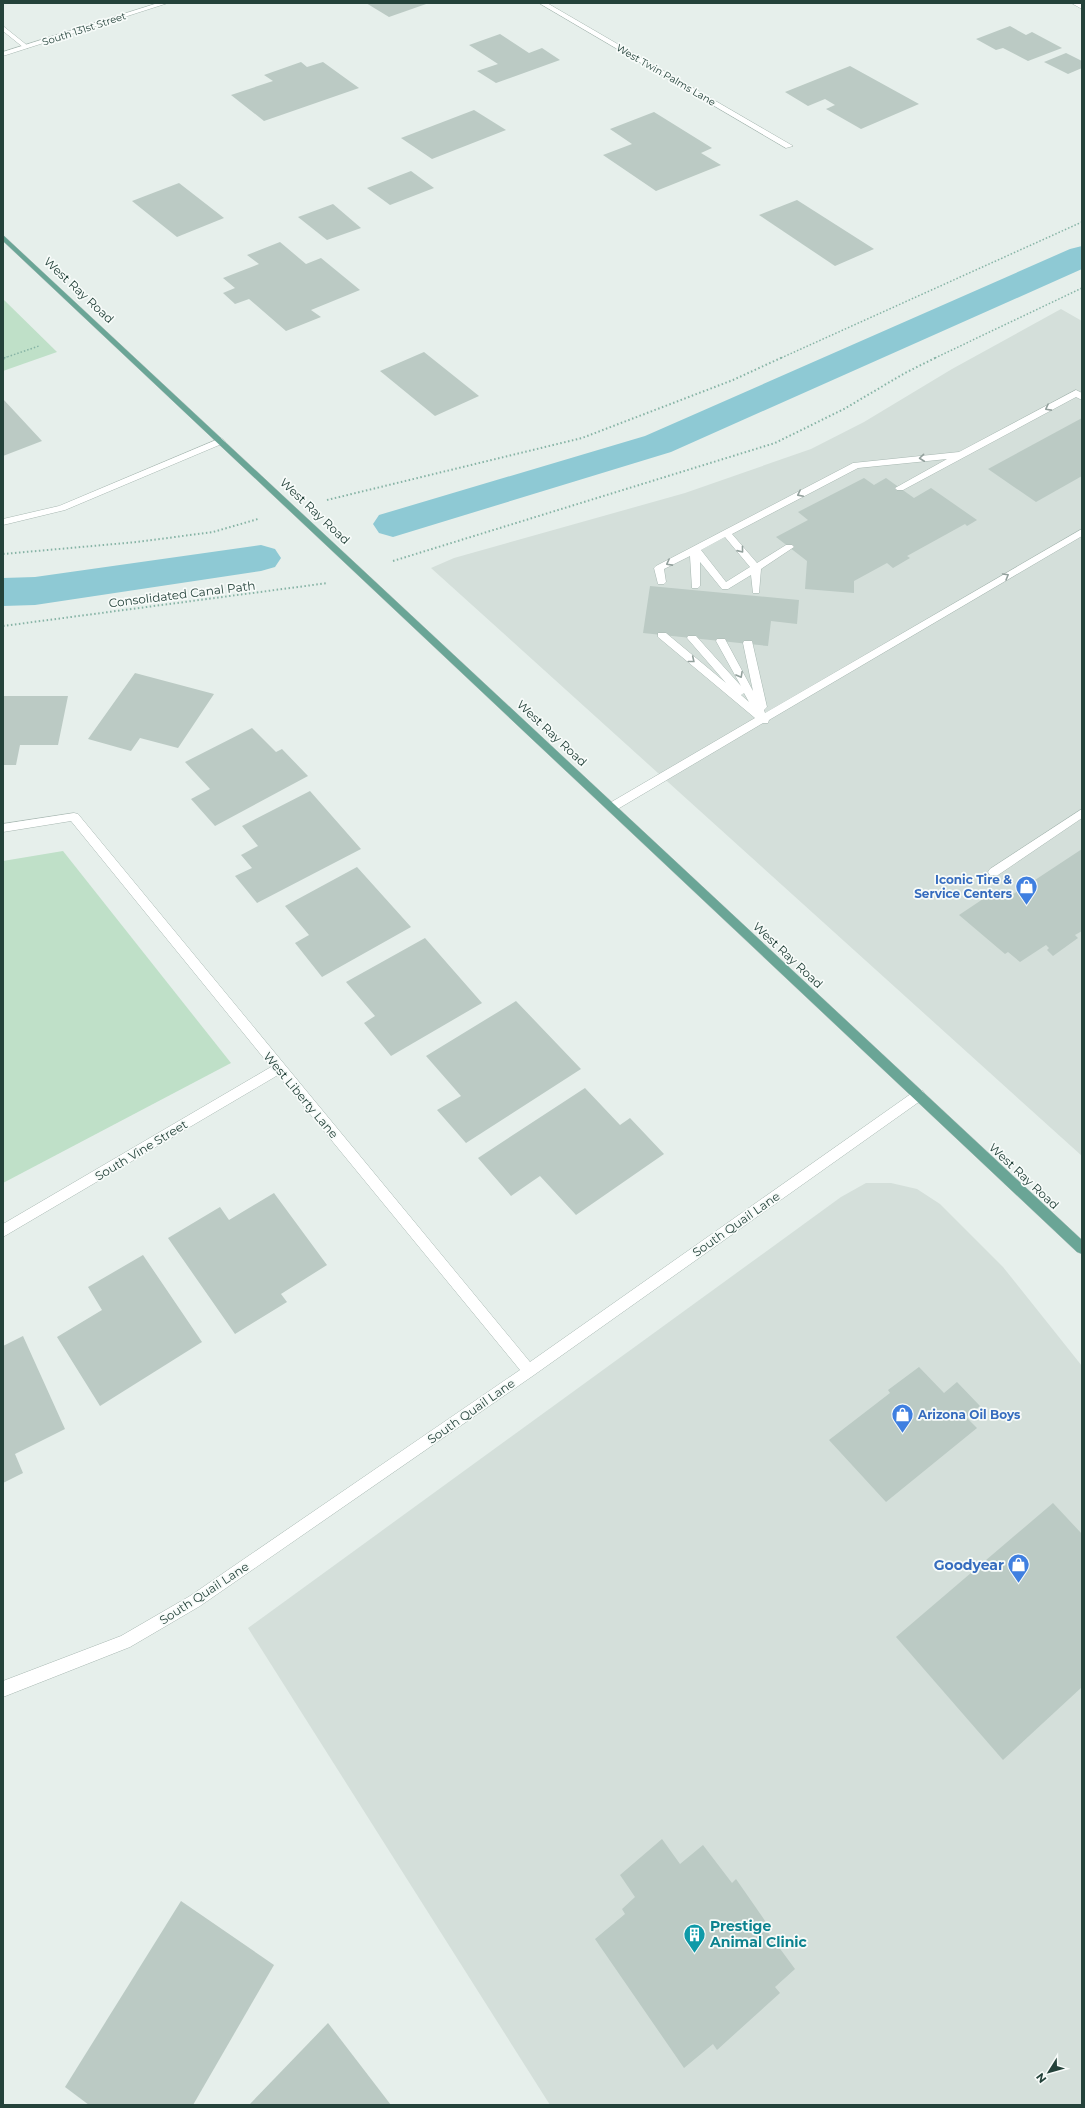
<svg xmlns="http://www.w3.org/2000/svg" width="1085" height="2108" font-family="Montserrat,sans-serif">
<rect width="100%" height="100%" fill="#e6efeb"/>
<!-- built -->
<g fill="#d4dfda">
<path d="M 1061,309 L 1082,321 L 1082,1156 L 431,568 L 454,558 L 685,493 L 811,449 L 864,422 L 952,369 Z"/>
<path d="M 866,1183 L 891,1183 L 917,1189 L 940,1204 L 1003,1267 L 1082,1366 L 1082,2105 L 550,2105 L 248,1628 L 841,1197 Z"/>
</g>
<!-- green -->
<g fill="#bfe0c8">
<path d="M 3,299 L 57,352 L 3,371 Z"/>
<path d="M 63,851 L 231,1063 L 3,1183 L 3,861 Z"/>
</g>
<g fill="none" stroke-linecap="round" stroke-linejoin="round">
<!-- canal -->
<g fill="#8ec9d4" fill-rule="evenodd">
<path d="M 1082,246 L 1082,269 L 671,452 L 393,537 L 379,533 L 373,524 L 379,515 L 645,436 L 1070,249 Z"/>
<path d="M 261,545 L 275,549 L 281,558 L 275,567 L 261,571 L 35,605 L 3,606 L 3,578 L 35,577 Z"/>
</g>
</g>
<!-- building -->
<g fill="#bbcac4">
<path d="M 366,3 L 429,3 L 389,17 Z"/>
<path d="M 1010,26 L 1026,35 L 1032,32 L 1062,48 L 1028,61 L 1003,48 L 996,50 L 976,39 Z"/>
<path d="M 500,34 L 529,53 L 542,48 L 560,60 L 496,83 L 477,71 L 498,64 L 469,45 Z"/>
<path d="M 1066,53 L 1082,61 L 1082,68 L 1068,74 L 1044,62 Z"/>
<path d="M 301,62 L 307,67 L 323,62 L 359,88 L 264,121 L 231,95 L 273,81 L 264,75 Z"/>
<path d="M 850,66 L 919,104 L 861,129 L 826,109 L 835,105 L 825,99 L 808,106 L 785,92 Z"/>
<path d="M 474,110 L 506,130 L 432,159 L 401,138 Z"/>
<path d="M 654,112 L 712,148 L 701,153 L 721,165 L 656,191 L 603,155 L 632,144 L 610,129 Z"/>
<path d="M 411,171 L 434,188 L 390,205 L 367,188 Z"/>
<path d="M 179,183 L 224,218 L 177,237 L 132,201 Z"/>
<path d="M 797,200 L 874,249 L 835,266 L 759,215 Z"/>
<path d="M 333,204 L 361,228 L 327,240 L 298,217 Z"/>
<path d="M 280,242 L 306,264 L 321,258 L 360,290 L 311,310 L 321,317 L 286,331 L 249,299 L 235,304 L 223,293 L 235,288 L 223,278 L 259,264 L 247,255 Z"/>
<path d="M 424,352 L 479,396 L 435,416 L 380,371 Z"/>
<path d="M 3,399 L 42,441 L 3,456 Z"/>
<path d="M 1082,418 L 1082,476 L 1036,502 L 988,469 Z"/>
<path d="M 864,478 L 874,485 L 886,478 L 914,498 L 931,488 L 977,520 L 967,526 L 965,524 L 907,556 L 910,558 L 893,568 L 887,563 L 854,581 L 854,593 L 805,589 L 807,561 L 776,537 L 808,520 L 798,512 Z"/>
<path d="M 650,586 L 799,600 L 797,624 L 771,621 L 768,646 L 643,633 Z"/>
<path d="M 135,673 L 214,694 L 178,748 L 140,738 L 131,751 L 88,739 Z"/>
<path d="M 3,696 L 68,696 L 58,745 L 20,745 L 16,765 L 3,765 Z"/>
<path d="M 252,728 L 276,752 L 282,749 L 308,776 L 215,826 L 191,799 L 210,789 L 185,762 Z"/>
<path d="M 310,791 L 361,849 L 257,903 L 235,876 L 252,868 L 241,855 L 258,846 L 242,826 Z"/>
<path d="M 1082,849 L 1082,931 L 1075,935 L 1078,938 L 1053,956 L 1047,950 L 1049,948 L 1046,945 L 1020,962 L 1008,952 L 1005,954 L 959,915 L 998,889 L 1009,897 Z"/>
<path d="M 357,867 L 411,927 L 322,977 L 295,943 L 309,935 L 285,906 Z"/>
<path d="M 425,938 L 482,1003 L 391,1056 L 364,1023 L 375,1016 L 346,982 Z"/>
<path d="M 516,1001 L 581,1069 L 466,1143 L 437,1110 L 461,1096 L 426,1056 Z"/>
<path d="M 585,1088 L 620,1125 L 630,1118 L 664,1154 L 576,1215 L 540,1176 L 511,1196 L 478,1158 Z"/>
<path d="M 274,1193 L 327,1265 L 281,1294 L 287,1302 L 235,1334 L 168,1238 L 220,1207 L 229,1220 Z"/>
<path d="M 143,1255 L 202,1342 L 100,1406 L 57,1337 L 102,1310 L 88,1287 Z"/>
<path d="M 23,1336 L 65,1429 L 15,1454 L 23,1473 L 3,1483 L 3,1346 Z"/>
<path d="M 919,1367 L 944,1393 L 957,1382 L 980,1406 L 966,1417 L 977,1428 L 886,1502 L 829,1440 L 890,1393 L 888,1390 Z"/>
<path d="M 1053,1503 L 1082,1534 L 1082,1687 L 1003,1760 L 896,1637 Z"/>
<path d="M 662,1839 L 680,1864 L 703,1845 L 732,1883 L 736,1879 L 770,1928 L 767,1931 L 795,1969 L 775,1987 L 780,1993 L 717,2050 L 713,2044 L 684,2068 L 595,1939 L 625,1914 L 622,1909 L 635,1897 L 620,1875 Z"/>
<path d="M 181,1901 L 274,1965 L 193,2105 L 89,2105 L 65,2087 Z"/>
<path d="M 328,2023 L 391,2105 L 249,2105 Z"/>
</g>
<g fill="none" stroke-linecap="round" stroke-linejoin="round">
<defs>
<g id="lane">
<path d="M 3,26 L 28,46 L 28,48 L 24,48 L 3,31 Z"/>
<path d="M 1076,390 L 1082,393 L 1082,400 L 1076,397 L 903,490 L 897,490 L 895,488 L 947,459 L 858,468 L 732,534 L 757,563 L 786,545 L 792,545 L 794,547 L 761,569 L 759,593 L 753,593 L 751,575 L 728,589 L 722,589 L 700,562 L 700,586 L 698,588 L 692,588 L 690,556 L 664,569 L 666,582 L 664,584 L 658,584 L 654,568 L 656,566 L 853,463 L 959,452 ZM 725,537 L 750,567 L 726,582 L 701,550 Z"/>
<path d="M 221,438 L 225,441 L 224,443 L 65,510 L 3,525 L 3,519 L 59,506 Z"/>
<path d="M 1082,529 L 1082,536 L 769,720 L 768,723 L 763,723 L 616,810 L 608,810 L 607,807 L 608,804 L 755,718 L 658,637 L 658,633 L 666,633 L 726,683 L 687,638 L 688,636 L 696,636 L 741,686 L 716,641 L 717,639 L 725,639 L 753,691 L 743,643 L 744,641 L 752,641 L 767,707 L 764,710 L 765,713 ZM 744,693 L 749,702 L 741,695 Z"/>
<path d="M 1082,809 L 1082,818 L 998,875 L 990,875 L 988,872 L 990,869 Z"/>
</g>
<g id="street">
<path d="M 158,3 L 168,3 L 3,56 L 3,52 Z"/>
<path d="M 539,3 L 547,3 L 793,146 L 786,148 Z"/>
<path d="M 1072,3 L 1082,4 L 1082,9 L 1073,4 Z"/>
<path d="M 74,813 L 78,814 L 530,1362 L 915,1091 L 919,1090 L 923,1091 L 925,1095 L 923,1099 L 534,1375 L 200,1606 L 130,1647 L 3,1697 L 3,1681 L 121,1636 L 190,1596 L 520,1370 L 278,1075 L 3,1237 L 3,1224 L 271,1067 L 71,821 L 3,832 L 3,824 Z"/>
</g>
<path id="primary" d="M 3,235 L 1082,1240 L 1082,1254 L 1077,1252 L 3,241 Z"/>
</defs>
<!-- lane casing -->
<use href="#lane" stroke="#a8b8b2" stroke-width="1"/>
<!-- street casing -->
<use href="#street" stroke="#a8b8b2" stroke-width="1"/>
<!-- primary casing -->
<use href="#primary" stroke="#c2cac8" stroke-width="1"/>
<!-- path-far1 -->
<g stroke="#86b3a5" stroke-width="1.5" stroke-dasharray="1.5 2" stroke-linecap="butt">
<path d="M 4,358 L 39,346"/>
<path d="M 781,358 L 1082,222"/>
<path d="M 935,358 L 1082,288"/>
</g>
<!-- path -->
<g stroke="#86b3a5" stroke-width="2" stroke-dasharray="1.5 2.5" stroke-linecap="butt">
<path d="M 3,359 L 7,357"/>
<path d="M 327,500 L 582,438 L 733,380 L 783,357"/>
<path d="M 3,554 L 137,542 L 213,532 L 258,519"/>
<path d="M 393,561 L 775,443 L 844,409 L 905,373 L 937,357"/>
<path d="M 3,626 L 328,583"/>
</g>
<!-- lane -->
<use href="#lane" fill="#fff" fill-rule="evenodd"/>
<!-- street -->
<use href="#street" fill="#fff" fill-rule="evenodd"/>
<!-- primary -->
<use href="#primary" fill="#6aa596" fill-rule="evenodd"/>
</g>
<!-- one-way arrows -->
<defs><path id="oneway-chevron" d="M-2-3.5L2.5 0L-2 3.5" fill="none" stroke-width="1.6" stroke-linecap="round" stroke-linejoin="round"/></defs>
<g stroke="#92a09c">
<use href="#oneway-chevron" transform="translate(1048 408) rotate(152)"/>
<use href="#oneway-chevron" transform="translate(922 458) rotate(174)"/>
<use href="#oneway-chevron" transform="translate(800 494) rotate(153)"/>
<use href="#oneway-chevron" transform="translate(741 550) rotate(51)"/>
<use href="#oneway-chevron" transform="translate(669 563) rotate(152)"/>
<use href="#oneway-chevron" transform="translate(1006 576) rotate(-30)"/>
<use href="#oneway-chevron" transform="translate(692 660) rotate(39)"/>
<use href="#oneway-chevron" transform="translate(740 675) rotate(61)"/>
</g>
<!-- icons -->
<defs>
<symbol id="shop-pin" viewBox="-11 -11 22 30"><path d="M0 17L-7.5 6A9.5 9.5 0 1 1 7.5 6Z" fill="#3f7fe0" stroke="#f7fbf9"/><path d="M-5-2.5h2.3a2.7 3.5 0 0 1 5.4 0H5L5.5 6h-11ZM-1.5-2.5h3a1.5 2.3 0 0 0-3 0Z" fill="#fff"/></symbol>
<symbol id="building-pin" viewBox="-11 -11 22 30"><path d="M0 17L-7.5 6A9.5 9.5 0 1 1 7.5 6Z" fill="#0f9aa8" stroke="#f7fbf9"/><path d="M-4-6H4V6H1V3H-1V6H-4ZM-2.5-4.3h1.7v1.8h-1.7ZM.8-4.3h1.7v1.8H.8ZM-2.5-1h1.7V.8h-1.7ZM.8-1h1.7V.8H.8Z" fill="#fff"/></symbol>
</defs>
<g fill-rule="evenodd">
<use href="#shop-pin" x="1014" y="874" width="25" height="34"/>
<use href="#shop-pin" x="890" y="1402" width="25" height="34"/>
<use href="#shop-pin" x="1006" y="1552" width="25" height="34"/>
<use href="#building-pin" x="682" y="1922" width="25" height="34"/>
</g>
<g text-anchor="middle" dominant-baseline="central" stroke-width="3.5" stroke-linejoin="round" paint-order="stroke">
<!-- far-street labels -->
<g font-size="10" fill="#24423a" stroke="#f7fbf9">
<text transform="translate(84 29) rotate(-18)">South 131st Street</text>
<text transform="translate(666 75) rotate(30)">West Twin Palms Lane</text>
</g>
<!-- street labels -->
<g font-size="12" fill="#24423a" stroke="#f7fbf9">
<text transform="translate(79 290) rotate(43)">West Ray Road</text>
<text transform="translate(315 511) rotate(43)">West Ray Road</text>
<text transform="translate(182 594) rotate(-7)">Consolidated Canal Path</text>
<text transform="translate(552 733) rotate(43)">West Ray Road</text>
<text transform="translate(788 955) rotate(43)">West Ray Road</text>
<text transform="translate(301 1095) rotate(50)">West Liberty Lane</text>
<text transform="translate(141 1150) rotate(-31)">South Vine Street</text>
<text transform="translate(1024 1176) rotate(43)">West Ray Road</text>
<text transform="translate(736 1224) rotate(-35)">South Quail Lane</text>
<text transform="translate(471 1411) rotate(-35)">South Quail Lane</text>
<text transform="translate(204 1593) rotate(-33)">South Quail Lane</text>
</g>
<!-- shop labels -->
<g font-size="12" font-weight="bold" fill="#366cbe" stroke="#f7fbf9" text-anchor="end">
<text x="1012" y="879">Iconic Tire &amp;<tspan x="1012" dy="14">Service Centers</tspan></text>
<text x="918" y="1414" text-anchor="start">Arizona Oil Boys</text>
</g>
<!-- near-shop labels -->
<g font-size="14" font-weight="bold" fill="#366cbe" stroke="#f7fbf9" text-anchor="end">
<text x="1004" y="1565">Goodyear</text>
</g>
<!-- near-culture labels -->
<g font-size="14" font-weight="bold" fill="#0d838f" stroke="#f7fbf9" text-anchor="start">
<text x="710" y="1926">Prestige<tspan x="710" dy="16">Animal Clinic</tspan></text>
</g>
</g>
<!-- border -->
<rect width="1085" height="2108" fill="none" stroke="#24423a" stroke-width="8"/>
<!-- north arrow -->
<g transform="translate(1049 2072) rotate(233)" stroke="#f7fbf9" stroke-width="3" paint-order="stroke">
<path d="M0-3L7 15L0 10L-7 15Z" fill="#24423a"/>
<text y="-6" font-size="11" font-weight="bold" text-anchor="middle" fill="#24423a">N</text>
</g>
</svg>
